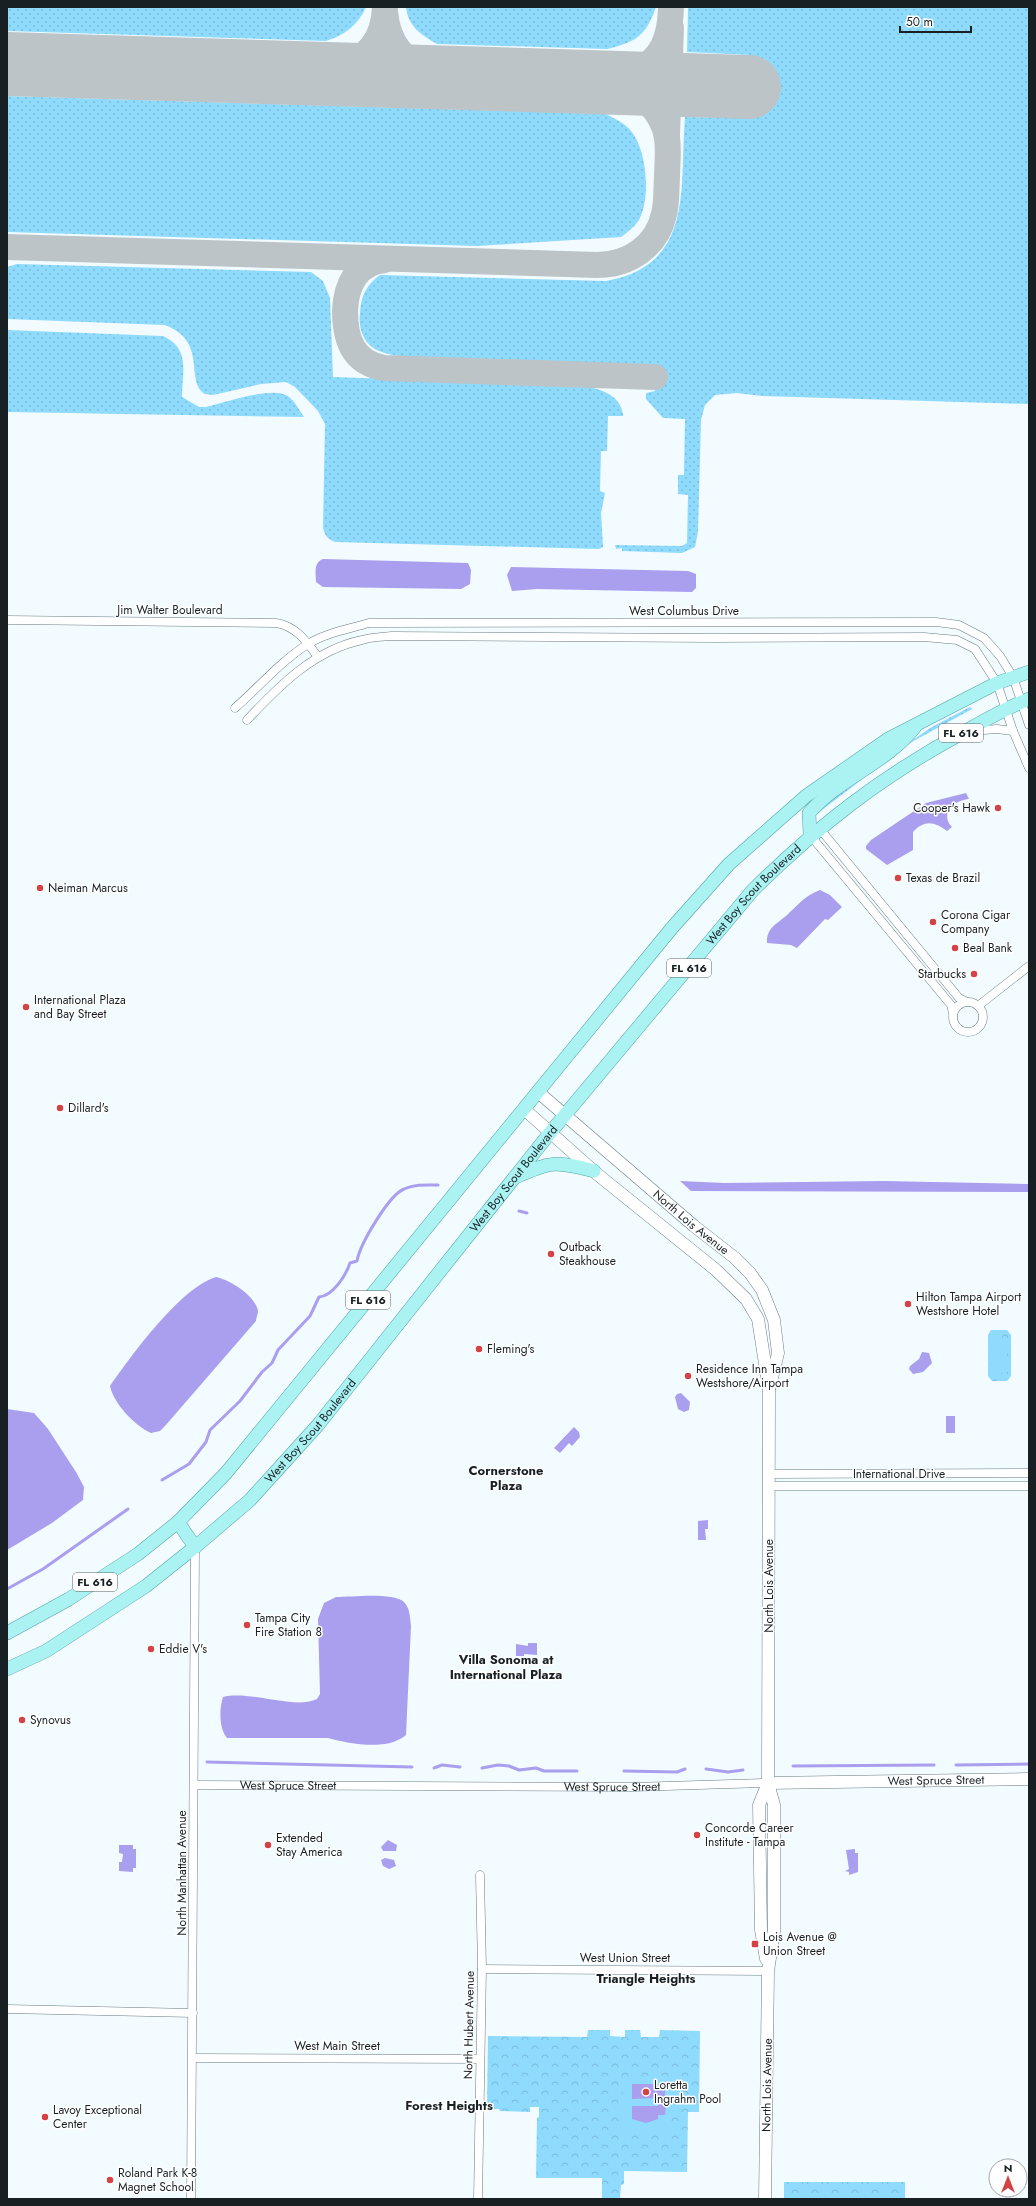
<svg xmlns="http://www.w3.org/2000/svg" width="1036" height="2206" font-family="Jost,sans-serif">
<defs>
<pattern id="grass-dots" width="8" height="8" patternUnits="userSpaceOnUse"><rect width="8" height="8" fill="#8edbfd"/><path d="M2 2h.1M6 6h.1" fill="none" stroke="#7abcd9" stroke-width="1.8" stroke-linecap="round"/></pattern>
<pattern id="park-crowns" width="20" height="18" patternUnits="userSpaceOnUse"><rect width="20" height="18" fill="#8edbfd"/><path d="M2 6a3 3 0 1 1 6 0M12 15a3 3 0 1 1 6 0" fill="none" stroke="#7abcd9"/></pattern>
</defs>
<rect width="100%" height="100%" fill="#f2fbff"/>
<!-- grass -->
<g fill="url(#grass-dots)">
<path d="M 7,7 L 366,7 C 358,25 345,35 326,41 L 7,31 Z"/>
<path d="M 406,7 L 656,7 C 646,36 636,42 607,49 L 437,44 C 422,35 408,27 406,7 Z"/>
<path d="M 688,7 L 1029,7 L 1029,404 L 762,396 L 737,393 L 715,395 L 705,405 L 701,420 L 698,532 L 695,547 L 682,553 L 622,551 L 622,548 L 616,549 L 615,545 L 682,546 L 687,543 L 688,495 L 678,494 L 678,475 L 684,475 L 685,419 L 663,418 L 646,399 L 646,393 L 655,391 L 655,366 C 583,362 509,364 436,358 C 419,357 395,358 379,351 C 364,345 358,329 360,313 C 361,296 366,285 380,275 L 606,281 C 696,265 679,185 685,117 L 749,118 L 751,55 L 687,52 Z"/>
<path d="M 7,96 L 606,114 C 615,119 625,123 631,131 C 647,150 651,198 639,220 C 634,227 628,232 621,237 L 477,246 L 7,232 Z"/>
<path d="M 17,264 L 311,272 L 323,281 L 330,298 L 333,377 L 584,386 C 601,389 620,395 623,414 L 623,416 L 608,416 L 607,451 L 601,451 L 600,491 L 605,493 L 601,513 L 603,547 L 599,549 L 336,542 C 328,540 325,536 323,528 L 325,424 L 318,411 L 295,387 L 286,382 L 261,384 L 213,395 L 205,394 C 184,381 209,342 165,325 L 7,319 L 7,267 Z"/>
<path d="M 7,330 L 163,336 C 191,349 182,372 182,397 L 199,407 L 206,407 C 224,403 269,387 286,395 C 294,399 299,410 304,417 L 7,412 Z"/>
<path d="M 970,707 L 972,709 L 910,743 L 814,816 L 819,806 L 930,728 Z"/>
</g>
<!-- park -->
<g fill="url(#park-crowns)">
<path d="M 991,1330 L 1007,1330 L 1011,1335 L 1011,1376 L 1007,1381 L 992,1381 L 988,1376 L 988,1335 Z"/>
<path d="M 588,2030 L 610,2030 L 610,2036 L 625,2037 L 625,2030 L 640,2030 L 641,2037 L 659,2037 L 660,2030 L 700,2031 L 699,2112 L 688,2112 L 687,2172 L 624,2171 L 624,2184 L 621,2185 L 620,2199 L 602,2199 L 602,2178 L 536,2178 L 537,2118 L 539,2117 L 539,2107 L 530,2107 L 530,2112 L 500,2111 L 499,2109 L 487,2109 L 488,2036 L 587,2037 Z"/>
<rect x="784" y="2182" width="121" height="17"/>
</g>
<!-- pitch -->
<g fill="#8edbfd">
<rect x="992" y="1339" width="15" height="34"/>
<path d="M 622,2078 L 670,2078 L 670,2131 L 621,2131 L 619,2106 L 623,2105 Z"/>
</g>
<!-- water -->
<g fill="#aa9eef">
<path d="M 323,559 L 468,563 L 471,570 L 470,584 L 461,589 L 323,587 L 316,582 C 316,573 313,563 323,559 Z"/>
<path d="M 511,567 L 688,571 L 696,574 L 696,588 L 692,592 L 537,589 L 512,591 L 507,575 Z"/>
<path d="M 966,793 L 969,799 C 955,800 939,813 952,827 L 947,831 C 934,821 924,820 913,832 L 913,850 L 887,865 L 866,849 L 866,846 L 871,840 L 926,803 Z"/>
<path d="M 820,890 L 830,895 L 842,907 L 828,920 L 825,919 L 797,948 L 791,945 L 767,943 C 766,926 780,923 790,912 C 801,902 805,896 820,890 Z"/>
<path d="M 680,1181 L 724,1183 L 883,1181 L 1029,1184 L 1029,1192 L 691,1191 Z"/>
<path d="M 216,1277 C 230,1280 255,1295 258,1311 C 258,1314 256,1318 256,1321 L 165,1426 L 160,1431 L 151,1433 C 135,1426 114,1404 110,1386 C 132,1355 180,1288 216,1277 Z"/>
<path d="M 922,1352 L 929,1353 L 932,1363 L 923,1372 L 913,1374 L 909,1369 L 910,1366 L 919,1359 Z"/>
<path d="M 681,1393 L 690,1402 L 689,1410 L 684,1412 L 678,1409 L 675,1397 L 677,1394 Z"/>
<path d="M 7,1409 L 34,1413 L 48,1429 L 76,1472 L 84,1487 L 83,1500 L 52,1523 L 7,1550 Z"/>
<rect x="946" y="1416" width="9" height="17"/>
<path d="M 574,1427 L 579,1432 L 580,1437 L 572,1446 L 569,1443 L 560,1453 L 554,1448 Z"/>
<path d="M 708,1520 L 708,1529 L 705,1529 L 706,1540 L 698,1540 L 698,1521 Z"/>
<path d="M 336,1597 C 351,1597 393,1592 404,1602 C 410,1608 410,1618 411,1626 L 406,1735 C 388,1751 350,1744 328,1738 L 227,1738 C 219,1728 219,1709 223,1697 C 250,1690 295,1710 317,1699 L 320,1694 L 318,1619 L 324,1603 Z"/>
<path d="M 528,1643 L 537,1643 L 537,1655 L 524,1654 L 524,1656 L 516,1656 L 516,1644 L 528,1646 Z"/>
<path d="M 388,1840 L 397,1845 L 396,1851 L 383,1851 L 381,1847 Z"/>
<path d="M 119,1845 L 133,1845 L 133,1849 L 136,1849 L 136,1868 L 133,1868 L 133,1872 L 119,1871 L 119,1862 L 122,1862 L 123,1854 L 119,1853 Z"/>
<path d="M 855,1849 L 855,1853 L 858,1853 L 858,1872 L 849,1875 L 849,1872 L 845,1871 L 849,1869 L 846,1850 Z"/>
<path d="M 385,1858 L 394,1860 L 396,1866 L 389,1869 L 383,1866 L 381,1860 Z"/>
<path d="M 632,2084 L 665,2084 L 665,2098 L 667,2098 L 665,2115 L 658,2115 L 658,2119 L 646,2123 L 632,2119 L 632,2106 L 658,2106 L 658,2098 L 632,2099 Z"/>
</g>
<g fill="none" stroke-linecap="round" stroke-linejoin="round">
<!-- stream -->
<g stroke="#aa9eef" stroke-width="3">
<path d="M 519,1211 L 527,1213"/>
<path d="M 162,1480 L 189,1464 L 206,1442 L 210,1430 L 240,1401 L 262,1372 L 272,1363 L 278,1350 L 310,1316 L 319,1297 C 333,1296 346,1275 350,1263 L 357,1261 C 360,1244 389,1195 404,1189 C 415,1184 427,1185 438,1185"/>
<path d="M 7,1589 L 43,1569 L 128,1509"/>
<path d="M 207,1762 L 412,1767"/>
<path d="M 956,1765 L 1029,1764"/>
<path d="M 793,1766 L 934,1765"/>
<path d="M 434,1768 L 442,1765 L 460,1767"/>
<path d="M 482,1768 L 498,1765 L 509,1766 L 519,1770 L 536,1768 L 544,1771 L 577,1771"/>
<path d="M 706,1769 L 728,1772 L 743,1770"/>
<path d="M 624,1771 L 677,1772 L 685,1769"/>
</g>
<!-- taxiway -->
<g stroke="#bcc4c8" stroke-width="26">
<path d="M 385,12 C 392,90 477,76 534,78"/>
<path d="M 232,69 C 287,70 382,89 385,7"/>
<path d="M 615,83 C 655,65 670,51 671,7"/>
<path d="M 667,134 L 671,28"/>
<path d="M 7,247 L 597,265 C 628,265 657,247 664,214 C 667,203 666,190 667,178 C 667,165 669,151 667,138 C 663,111 640,90 615,83"/>
<path d="M 384,260 C 356,263 346,286 345,311 C 345,339 353,363 384,368 L 655,377"/>
</g>
<!-- runway -->
<path stroke="#bcc4c8" stroke-width="64" d="M 7,64 L 749,87"/>
<defs>
<g id="street">
<path d="M 7,620 L 276,623 C 296,626 307,642 318,657"/>
<path d="M 235,708 C 259,687 281,661 308,644 C 325,633 349,629 369,623 L 936,622 L 959,625 L 984,638 L 1000,656 L 1013,677 L 1029,725"/>
<path d="M 247,720 C 279,686 314,650 362,640 C 371,637 382,637 392,636 L 713,638 L 924,637 L 957,640 L 975,649 L 997,683 L 1013,731 L 1029,768"/>
<path d="M 970,731 L 997,729 L 1013,731"/>
<path d="M 820,829 L 959,998 L 967,1002"/>
<path d="M 810,835 L 951,1005 L 953,1013"/>
<circle cx="968" cy="1017" r="15"/>
<path d="M 978,1006 L 1029,966"/>
<path d="M 769,1474 L 1029,1473"/>
<path d="M 769,1486 L 1029,1486"/>
<path id="s1" d="M 195,1785 L 633,1787 L 768,1783"/>
<path d="M 482,1969 L 768,1971"/>
<path d="M 7,2009 L 193,2013"/>
<path d="M 193,2058 L 480,2059"/>
<path d="M 191,2199 L 195,1547"/>
<path d="M 478,2199 L 482,1969 L 480,1875"/>
</g>
<g id="secondary">
<path id="s2" d="M 538,1092 L 694,1226 L 735,1258 L 750,1273 L 762,1290 L 774,1320 L 778,1353 L 770,1386"/>
<path d="M 524,1109 L 597,1174 L 716,1270 L 746,1299 L 758,1319 L 769,1389 L 768,1783 L 774,1805 L 774,1931 L 768,1971 L 765,2199"/>
<path id="s3" d="M 768,1783 L 1029,1779"/>
<path d="M 766,1959 L 761,1930 L 759,1805 L 768,1783"/>
</g>
<g id="primary">
<path d="M 810,835 L 809,813 C 839,778 887,763 915,727"/>
<path d="M 516,1177 C 551,1161 557,1161 594,1171"/>
<path d="M 178,1522 L 195,1547"/>
<path d="M 7,1633 L 69,1599 L 138,1554 L 178,1522 L 226,1473 L 671,929 L 729,864 L 806,796 L 888,739 L 997,683 L 1029,672"/>
<path id="s4" d="M 7,1669 L 46,1651 L 146,1586 L 195,1547 L 250,1500 L 318,1425 L 549,1134 L 753,890 C 819,825 882,776 964,732 C 985,720 1006,708 1029,699"/>
</g>
</defs>
<!-- street casing -->
<use href="#street" stroke="#697c85" stroke-width="9"/>
<!-- secondary casing -->
<use href="#secondary" stroke="#697c85" stroke-width="13"/>
<!-- primary casing -->
<use href="#primary" stroke="#53a3a5" stroke-width="14"/>
<!-- street -->
<use href="#street" stroke="#fff" stroke-width="8"/>
<!-- secondary -->
<use href="#secondary" stroke="#fff" stroke-width="12"/>
<!-- primary -->
<use href="#primary" stroke="#abf2f3" stroke-width="13"/>
</g>
<!-- markers -->
<g fill="#d34345" stroke="#fff" stroke-width="1.5">
<circle cx="998" cy="808" r="4"/>
<circle cx="898" cy="878" r="4"/>
<circle cx="40" cy="888" r="4"/>
<circle cx="933" cy="922" r="4"/>
<circle cx="955" cy="948" r="4"/>
<circle cx="974" cy="974" r="4"/>
<circle cx="26" cy="1007" r="4"/>
<circle cx="60" cy="1108" r="4"/>
<circle cx="551" cy="1254" r="4"/>
<circle cx="908" cy="1304" r="4"/>
<circle cx="479" cy="1349" r="4"/>
<circle cx="688" cy="1376" r="4"/>
<circle cx="247" cy="1625" r="4"/>
<circle cx="151" cy="1649" r="4"/>
<circle cx="22" cy="1720" r="4"/>
<circle cx="697" cy="1835" r="4"/>
<circle cx="268" cy="1845" r="4"/>
<rect x="751" y="1940" width="8" height="8" rx="2"/>
<circle cx="646" cy="2092" r="4"/>
<circle cx="45" cy="2117" r="4"/>
<circle cx="110" cy="2180" r="4"/>
</g>
<g text-anchor="middle" dominant-baseline="central" stroke-width="3" stroke-linejoin="round" paint-order="stroke">
<!-- shield labels -->
<g fill="#fff" stroke="#5d6366" stroke-width="1">
<rect x="939" y="724" width="44" height="18" rx="3"/>
<rect x="667" y="959" width="44" height="18" rx="3"/>
<rect x="346" y="1291" width="44" height="18" rx="3"/>
<rect x="73" y="1573" width="44" height="18" rx="3"/>
</g>
<g font-size="11" font-weight="bold" fill="#182024">
<text x="961" y="733">FL 616</text>
<text x="689" y="968">FL 616</text>
<text x="368" y="1300">FL 616</text>
<text x="95" y="1582">FL 616</text>
</g>
<!-- street labels -->
<g font-size="12" fill="#182024" stroke="#fff">
<text x="170" y="610">Jim Walter Boulevard</text>
<text x="684" y="611">West Columbus Drive</text>
<text stroke="none"><textPath href="#s4" startOffset="1085">West Boy Scout Boulevard</textPath></text>
<text stroke="none"><textPath href="#s4" startOffset="713">West Boy Scout Boulevard</textPath></text>
<text stroke="none"><textPath href="#s2" startOffset="201">North Lois Avenue</textPath></text>
<text stroke="none"><textPath href="#s4" startOffset="389">West Boy Scout Boulevard</textPath></text>
<text x="899" y="1474">International Drive</text>
<text transform="translate(769 1586) rotate(-90)">North Lois Avenue</text>
<text stroke="none"><textPath href="#s3" startOffset="168">West Spruce Street</textPath></text>
<text stroke="none"><textPath href="#s1" startOffset="93">West Spruce Street</textPath></text>
<text stroke="none"><textPath href="#s1" startOffset="417">West Spruce Street</textPath></text>
<text transform="translate(182 1873) rotate(-90)">North Manhattan Avenue</text>
<text x="625" y="1958">West Union Street</text>
<text transform="translate(469 2025) rotate(-89)">North Hubert Avenue</text>
<text x="337" y="2046">West Main Street</text>
<text transform="translate(767 2085) rotate(-89)">North Lois Avenue</text>
</g>
<!-- poi labels -->
<g font-size="12" fill="#182024" stroke="#fff" text-anchor="start">
<text x="990" y="808" text-anchor="end">Cooper's Hawk</text>
<text x="906" y="878">Texas de Brazil</text>
<text x="48" y="888">Neiman Marcus</text>
<text x="941" y="915">Corona Cigar<tspan x="941" dy="14">Company</tspan></text>
<text x="963" y="948">Beal Bank</text>
<text x="966" y="974" text-anchor="end">Starbucks</text>
<text x="34" y="1000">International Plaza<tspan x="34" dy="14">and Bay Street</tspan></text>
<text x="68" y="1108">Dillard's</text>
<text x="559" y="1247">Outback<tspan x="559" dy="14">Steakhouse</tspan></text>
<text x="916" y="1297">Hilton Tampa Airport<tspan x="916" dy="14">Westshore Hotel</tspan></text>
<text x="487" y="1349">Fleming's</text>
<text x="696" y="1369">Residence Inn Tampa<tspan x="696" dy="14">Westshore/Airport</tspan></text>
<text x="255" y="1618">Tampa City<tspan x="255" dy="14">Fire Station 8</tspan></text>
<text x="159" y="1649">Eddie V's</text>
<text x="30" y="1720">Synovus</text>
<text x="705" y="1828">Concorde Career<tspan x="705" dy="14">Institute - Tampa</tspan></text>
<text x="276" y="1838">Extended<tspan x="276" dy="14">Stay America</tspan></text>
<text x="763" y="1937">Lois Avenue @<tspan x="763" dy="14">Union Street</tspan></text>
<text x="654" y="2085">Loretta<tspan x="654" dy="14">Ingrahm Pool</tspan></text>
<text x="53" y="2110">Lavoy Exceptional<tspan x="53" dy="14">Center</tspan></text>
<text x="118" y="2173">Roland Park K-8<tspan x="118" dy="14">Magnet School</tspan></text>
</g>
<!-- neighbourhood labels -->
<g font-size="13" font-weight="bold" fill="#182024" stroke="#fff">
<text x="506" y="1470">Cornerstone<tspan x="506" dy="15">Plaza</tspan></text>
<text x="506" y="1659">Villa Sonoma at<tspan x="506" dy="15">International Plaza</tspan></text>
<text x="646" y="1978">Triangle Heights</text>
<text x="449" y="2105">Forest Heights</text>
</g>
</g>
<!-- border -->
<rect width="1036" height="2206" fill="none" stroke="#182024" stroke-width="16"/>
<!-- north arrow -->
<g transform="translate(1008 2178)"><circle r="19" fill="#ffffff" stroke="#a3a6a7"/>
<path d="M0-3L7 15L0 10L-7 15Z" fill="#d34345"/>
<text y="-6" font-size="11" font-weight="bold" text-anchor="middle" fill="#182024">N</text>
</g>
<!-- scale -->
<path d="M900 26v6h71v-6" fill="none" stroke="#182024" stroke-width="2"/>
<text x="906" y="26" font-size="12" fill="#182024" stroke="#ffffff" stroke-width="3" paint-order="stroke">50 m</text>
</svg>
